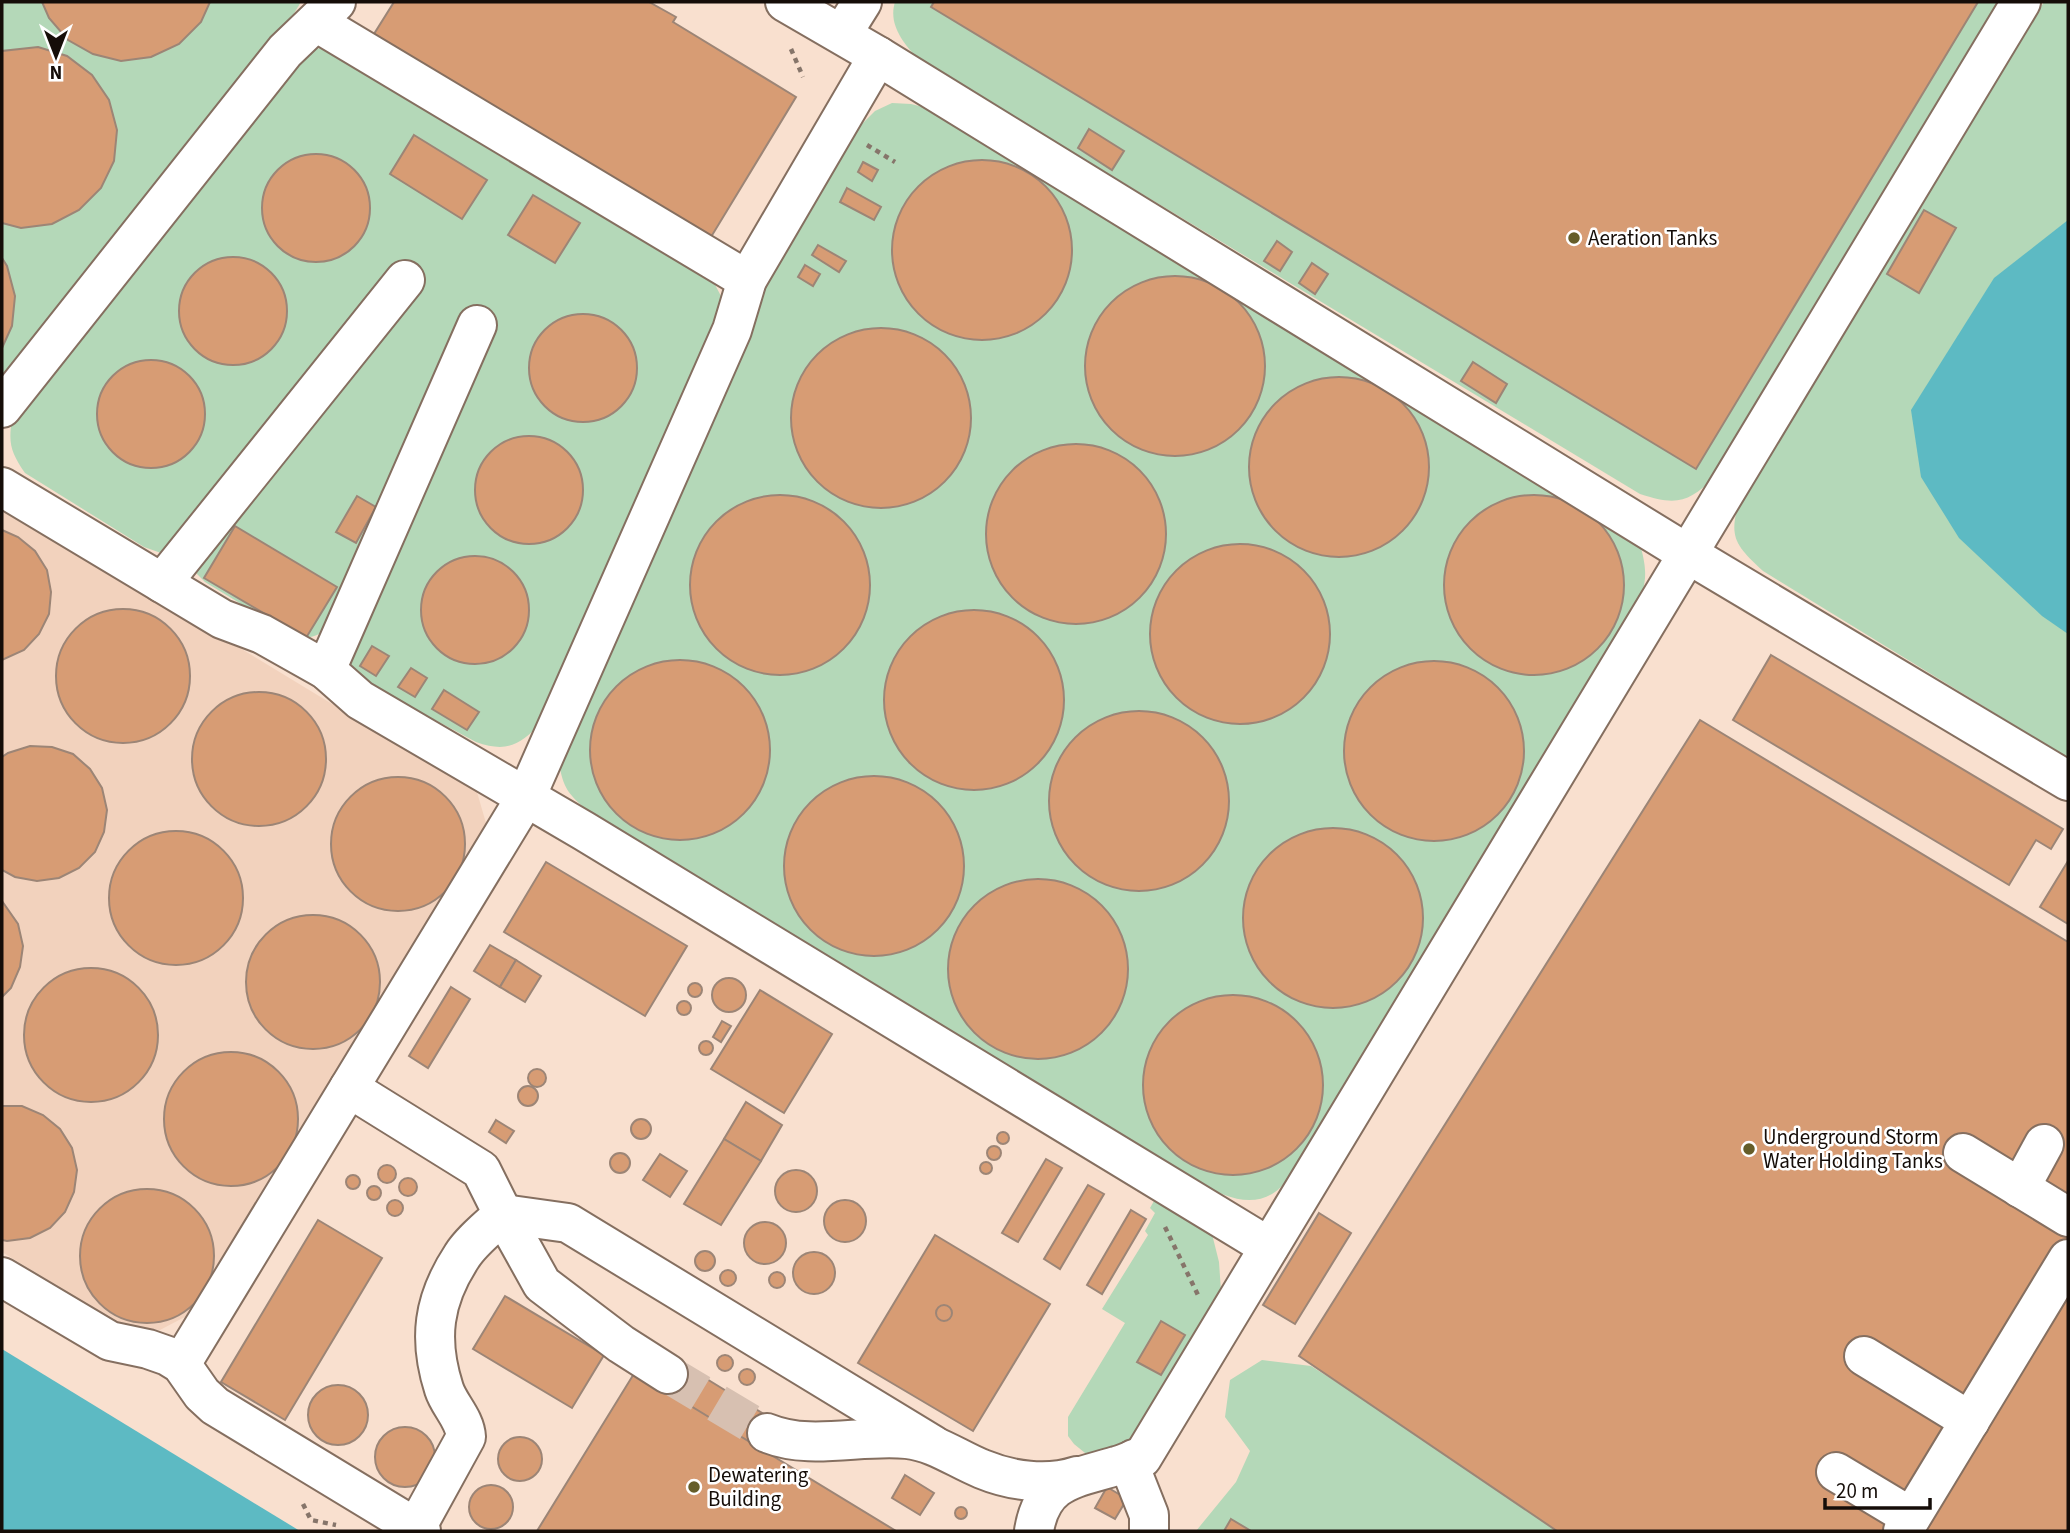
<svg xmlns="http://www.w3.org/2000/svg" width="2070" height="1533" font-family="'Source Sans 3',sans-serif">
<rect width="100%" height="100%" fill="#f9e0cf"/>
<!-- built -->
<path fill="#f2d2bd" d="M 2,508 L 11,509 L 477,792 L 488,830 L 200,1309 L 160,1330 L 123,1326 L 2,1252 Z"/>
<!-- green -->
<g fill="#b4d8b8">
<path d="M 2,2 L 301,2 L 293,15 L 2,377 Z"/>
<path d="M 895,2 L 2000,2 L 1715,476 C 1689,503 1676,506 1640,494 L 918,59 C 903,43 888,24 895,2 Z"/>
<path d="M 2044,2 L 2068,2 L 2068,758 L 1763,571 C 1732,543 1728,534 1742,494 Z"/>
<path d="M 325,47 L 713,281 L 721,296 L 720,313 L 542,722 C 520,745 507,753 476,742 L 357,678 L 325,630 C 314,638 307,639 294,636 L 205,582 L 197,574 L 195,565 L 144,547 L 25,473 C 11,452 8,444 12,419 L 306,51 Z"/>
<path d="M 892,103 L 911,104 L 935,110 L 1641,548 C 1648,574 1646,585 1636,610 L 1293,1175 C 1287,1181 1279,1190 1272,1194 C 1248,1208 1223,1195 1201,1184 L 588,811 C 569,795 563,788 559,763 L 759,296 L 856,130 L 875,111 Z"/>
<path d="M 1158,1194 L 1212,1234 L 1219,1262 L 1221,1291 L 1131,1440 L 1119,1450 L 1090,1457 L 1074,1444 L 1068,1436 L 1068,1417 L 1125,1323 L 1102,1309 L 1148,1235 L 1145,1231 L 1155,1213 L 1150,1208 Z"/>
<path d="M 1262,1360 L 1311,1366 L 1573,1531 L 1196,1531 L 1236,1482 L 1250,1451 L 1225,1417 L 1230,1380 Z"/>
</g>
<!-- water -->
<g fill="#5dbac3">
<path d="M 2068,220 L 2068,634 L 2042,616 L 1959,538 L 1921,477 L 1911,410 L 1994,278 Z"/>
<path d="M 2,1349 L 300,1531 L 2,1531 Z"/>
</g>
<!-- building -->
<g fill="#d79c74" stroke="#9c8576" stroke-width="2">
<path d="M 42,2 L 210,2 L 201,22 L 179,44 L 151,57 L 121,61 L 93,54 L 68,40 L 49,18 Z"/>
<path d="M 394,2 L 649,2 L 676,17 L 673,22 L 796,97 L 711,237 L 374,34 Z"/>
<path d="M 934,2 L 1978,2 L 1696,469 L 931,7 Z"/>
<path d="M 38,47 L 67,56 L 92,75 L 109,100 L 117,130 L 114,161 L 101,188 L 79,210 L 52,224 L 21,228 L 2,223 L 2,51 Z"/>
<path d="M 1089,129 L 1124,151 L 1112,170 L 1078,148 Z"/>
<path d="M 414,135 L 487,180 L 462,219 L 390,174 Z"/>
<circle cx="316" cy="208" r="54"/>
<circle cx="982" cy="250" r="90"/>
<path d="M 863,162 L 878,170 L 872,181 L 858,172 Z"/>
<path d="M 847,188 L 881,207 L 874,220 L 840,202 Z"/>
<path d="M 533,195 L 580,223 L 555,263 L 508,235 Z"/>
<path d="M 1924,210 L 1956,228 L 1919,293 L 1887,274 Z"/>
<path d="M 1277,241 L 1292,252 L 1280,271 L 1264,261 Z"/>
<path d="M 818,245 L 846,261 L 839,272 L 812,255 Z"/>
<circle cx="233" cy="311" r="54"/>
<path d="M 2,258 L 7,266 L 15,296 L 12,326 L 2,348 Z"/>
<path d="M 1312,263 L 1328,274 L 1315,294 L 1299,283 Z"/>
<path d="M 805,265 L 820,274 L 813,286 L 798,277 Z"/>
<circle cx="1175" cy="366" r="90"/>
<circle cx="583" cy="368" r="54"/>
<circle cx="881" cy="418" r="90"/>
<circle cx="151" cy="414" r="54"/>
<path d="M 1473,362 L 1507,384 L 1496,403 L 1461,381 Z"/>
<circle cx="1339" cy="467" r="90"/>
<circle cx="529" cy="490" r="54"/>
<circle cx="1076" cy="534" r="90"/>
<circle cx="1534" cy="585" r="90"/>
<circle cx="780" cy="585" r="90"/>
<path d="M 357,496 L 376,507 L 356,543 L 336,532 Z"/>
<path d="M 235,526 L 337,587 L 306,638 L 204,578 Z"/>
<path d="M 2,530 L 18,537 L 35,551 L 47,570 L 51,592 L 49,614 L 39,634 L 24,650 L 2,660 Z"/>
<circle cx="1240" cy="634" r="90"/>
<circle cx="475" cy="610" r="54"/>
<circle cx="123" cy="676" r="67"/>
<circle cx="974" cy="700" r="90"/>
<path d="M 372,646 L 389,656 L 376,676 L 360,666 Z"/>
<path d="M 1771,655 L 2063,829 L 2051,849 L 2036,840 L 2009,885 L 1733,720 Z"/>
<circle cx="680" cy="750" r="90"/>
<circle cx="1434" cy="751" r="90"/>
<path d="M 411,668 L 427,678 L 415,697 L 398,687 Z"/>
<path d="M 444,690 L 479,712 L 467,730 L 432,709 Z"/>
<circle cx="259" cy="759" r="67"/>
<circle cx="1139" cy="801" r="90"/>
<path d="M 1700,720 L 2068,942 L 2068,1531 L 1557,1531 L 1299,1356 Z"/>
<path d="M 30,746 L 52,747 L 73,754 L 90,769 L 102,788 L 107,810 L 104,832 L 95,852 L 79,868 L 59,878 L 37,881 L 15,877 L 2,870 L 2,757 L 8,753 Z"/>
<circle cx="874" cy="866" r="90"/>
<circle cx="398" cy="844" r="67"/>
<circle cx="1333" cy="918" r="90"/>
<circle cx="176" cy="898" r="67"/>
<path d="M 2068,861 L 2068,924 L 2040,907 Z"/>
<path d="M 546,862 L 687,946 L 645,1016 L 504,932 Z"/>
<circle cx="1038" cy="969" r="90"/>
<path d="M 2,901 L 18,924 L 23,946 L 20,967 L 11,988 L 2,997 Z"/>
<circle cx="313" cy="982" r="67"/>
<path d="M 490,945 L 516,960 L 500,987 L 474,971 Z"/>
<path d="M 516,960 L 541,976 L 525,1002 L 500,987 Z"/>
<circle cx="91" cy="1035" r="67"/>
<circle cx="729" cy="995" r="17"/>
<circle cx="695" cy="990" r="7"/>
<path d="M 451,987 L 470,999 L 428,1068 L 409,1056 Z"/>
<path d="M 760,990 L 832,1034 L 784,1113 L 711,1069 Z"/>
<circle cx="1233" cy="1085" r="90"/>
<circle cx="684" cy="1008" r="7"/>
<path d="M 722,1021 L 731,1026 L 721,1042 L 713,1037 Z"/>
<circle cx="706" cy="1048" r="7"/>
<circle cx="231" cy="1119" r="67"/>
<circle cx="537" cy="1078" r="9"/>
<circle cx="528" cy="1096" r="10"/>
<path d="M 746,1102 L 782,1125 L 761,1161 L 724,1139 Z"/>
<path d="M 2,1106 L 22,1106 L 43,1115 L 60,1129 L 72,1148 L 77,1170 L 74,1192 L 65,1212 L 50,1228 L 30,1238 L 7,1241 L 2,1240 Z"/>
<circle cx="641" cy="1129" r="10"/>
<path d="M 496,1120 L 514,1131 L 506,1143 L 489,1132 Z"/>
<circle cx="1003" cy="1138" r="6"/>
<path d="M 724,1139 L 761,1161 L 721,1225 L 684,1204 Z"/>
<circle cx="994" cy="1153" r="7"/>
<circle cx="620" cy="1163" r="10"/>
<path d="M 660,1154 L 687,1171 L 670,1197 L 643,1180 Z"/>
<path d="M 1046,1159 L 1062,1168 L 1018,1242 L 1002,1233 Z"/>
<circle cx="986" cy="1168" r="6"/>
<circle cx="387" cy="1174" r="9"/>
<circle cx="796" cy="1191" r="21"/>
<circle cx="353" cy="1182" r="7"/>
<circle cx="408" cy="1187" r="9"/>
<path d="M 1088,1185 L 1104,1194 L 1060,1269 L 1044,1259 Z"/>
<circle cx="374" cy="1193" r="7"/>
<circle cx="147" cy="1256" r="67"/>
<circle cx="395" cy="1208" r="8"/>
<circle cx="845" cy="1221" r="21"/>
<path d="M 1131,1210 L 1146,1219 L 1102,1294 L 1087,1285 Z"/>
<path d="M 1319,1213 L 1351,1233 L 1295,1324 L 1263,1305 Z"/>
<path d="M 318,1220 L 382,1258 L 285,1420 L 221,1382 Z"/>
<circle cx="765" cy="1243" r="21"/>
<path d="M 935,1235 L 1050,1304 L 973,1431 L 858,1363 Z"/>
<circle cx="705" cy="1261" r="10"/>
<circle cx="814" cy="1273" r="21"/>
<circle cx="728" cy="1278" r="8"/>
<circle cx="777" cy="1280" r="8"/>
<path d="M 505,1296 L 604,1355 L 572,1408 L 473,1349 Z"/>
<circle cx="944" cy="1313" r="8"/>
<path d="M 1161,1321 L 1185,1335 L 1161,1375 L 1137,1362 Z"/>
<circle cx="725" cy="1363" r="8"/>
<path d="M 684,1365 L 767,1416 L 750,1443 L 667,1392 Z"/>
<circle cx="747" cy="1377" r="8"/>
<path d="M 635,1372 L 896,1531 L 537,1531 Z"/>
<circle cx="338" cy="1415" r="30"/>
<circle cx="405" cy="1457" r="30"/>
<circle cx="520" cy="1459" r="22"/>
<path d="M 905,1475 L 934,1493 L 920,1515 L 892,1498 Z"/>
<circle cx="491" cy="1507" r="22"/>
<path d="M 1107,1487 L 1127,1499 L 1115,1519 L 1095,1508 Z"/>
<circle cx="961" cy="1513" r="6"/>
<path d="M 1231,1519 L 1251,1531 L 1224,1531 Z"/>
</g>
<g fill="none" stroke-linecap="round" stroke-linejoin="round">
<!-- minor-tunnel -->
<path stroke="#d7c0b1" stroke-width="38" stroke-dasharray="38 19" stroke-linecap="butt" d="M 668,1374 L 767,1433"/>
<defs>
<g id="minor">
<path d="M 785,2 L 878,56 L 1688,554 L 2068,781"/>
<path d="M 316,22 L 747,280"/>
<path d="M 842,34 L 862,2"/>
<path d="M 2,408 L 285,51 L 336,2"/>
<path d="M 2,487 L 222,619 L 262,634 L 326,670 L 360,700 L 584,831 L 1269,1247"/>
<path d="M 162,583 L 405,280"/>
<path d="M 326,670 L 477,325"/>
<path d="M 349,1088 L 481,1170 L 503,1214 C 490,1227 472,1240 462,1256 C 433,1300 428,1339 444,1389 C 449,1405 465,1419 466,1437 L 416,1528"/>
<path d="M 1963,1153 L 2068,1217"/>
<path d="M 2020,1188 L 2044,1144"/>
<path d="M 503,1214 L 568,1223 L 933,1445"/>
<path d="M 503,1214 L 542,1284 L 621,1344 L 668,1374"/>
<path d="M 2,1277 L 110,1341 L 148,1349 L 168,1356 L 181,1364 L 202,1394 L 215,1406 L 421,1531"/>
<path d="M 1864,1356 L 1970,1421"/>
<path d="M 181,1364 L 526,797 L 732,330 L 747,280 L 878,56"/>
<path d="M 767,1433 C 810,1451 862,1434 907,1439 C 935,1442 957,1459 982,1469 C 1011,1481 1047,1486 1077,1476"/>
<path d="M 1134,1459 L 1134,1477 L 1149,1515 L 1149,1531"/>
<path d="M 1836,1472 L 1911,1517"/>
<path d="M 1034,1531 C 1042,1480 1074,1479 1116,1466 C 1125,1464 1132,1459 1142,1458 L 2021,2"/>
<path d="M 1903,1531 L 2068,1259"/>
</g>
</defs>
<!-- minor casing -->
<use href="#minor" stroke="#856f60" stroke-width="42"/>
<!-- path -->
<g stroke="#86756a" stroke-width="4.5" stroke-dasharray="5 5" stroke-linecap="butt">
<path d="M 791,49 L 803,77"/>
<path d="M 867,145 L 895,162"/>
<path d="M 1165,1227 L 1198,1295"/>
<path d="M 303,1504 L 311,1520 L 336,1525"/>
</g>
<!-- minor -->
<use href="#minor" stroke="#fff" stroke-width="38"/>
</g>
<!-- markers -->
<g fill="#655d29" stroke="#fff" stroke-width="2.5">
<circle cx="1574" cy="238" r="7"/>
<circle cx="1749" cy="1149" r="7"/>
<circle cx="694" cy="1487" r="7"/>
</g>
<g text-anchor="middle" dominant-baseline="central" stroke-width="5" stroke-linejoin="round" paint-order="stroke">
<!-- poi labels -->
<g font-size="21" fill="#150d08" stroke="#fff" text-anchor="start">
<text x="1588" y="238">Aeration Tanks</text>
<text x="1763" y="1137">Underground Storm<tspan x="1763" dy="24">Water Holding Tanks</tspan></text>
<text x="708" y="1475">Dewatering<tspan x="708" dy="24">Building</tspan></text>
</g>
</g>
<!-- border -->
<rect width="2070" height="1533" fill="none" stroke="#150d08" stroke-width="7"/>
<!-- north arrow -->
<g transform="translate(56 56) rotate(180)" stroke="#ffffff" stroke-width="5" paint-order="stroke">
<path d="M0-5L12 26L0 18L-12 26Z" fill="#150d08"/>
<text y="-10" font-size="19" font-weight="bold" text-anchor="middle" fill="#150d08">N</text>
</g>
<!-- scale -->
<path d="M1825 1498v10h105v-10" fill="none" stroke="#150d08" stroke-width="3.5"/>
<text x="1836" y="1498" font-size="21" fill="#150d08" stroke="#ffffff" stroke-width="5" paint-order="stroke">20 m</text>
</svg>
